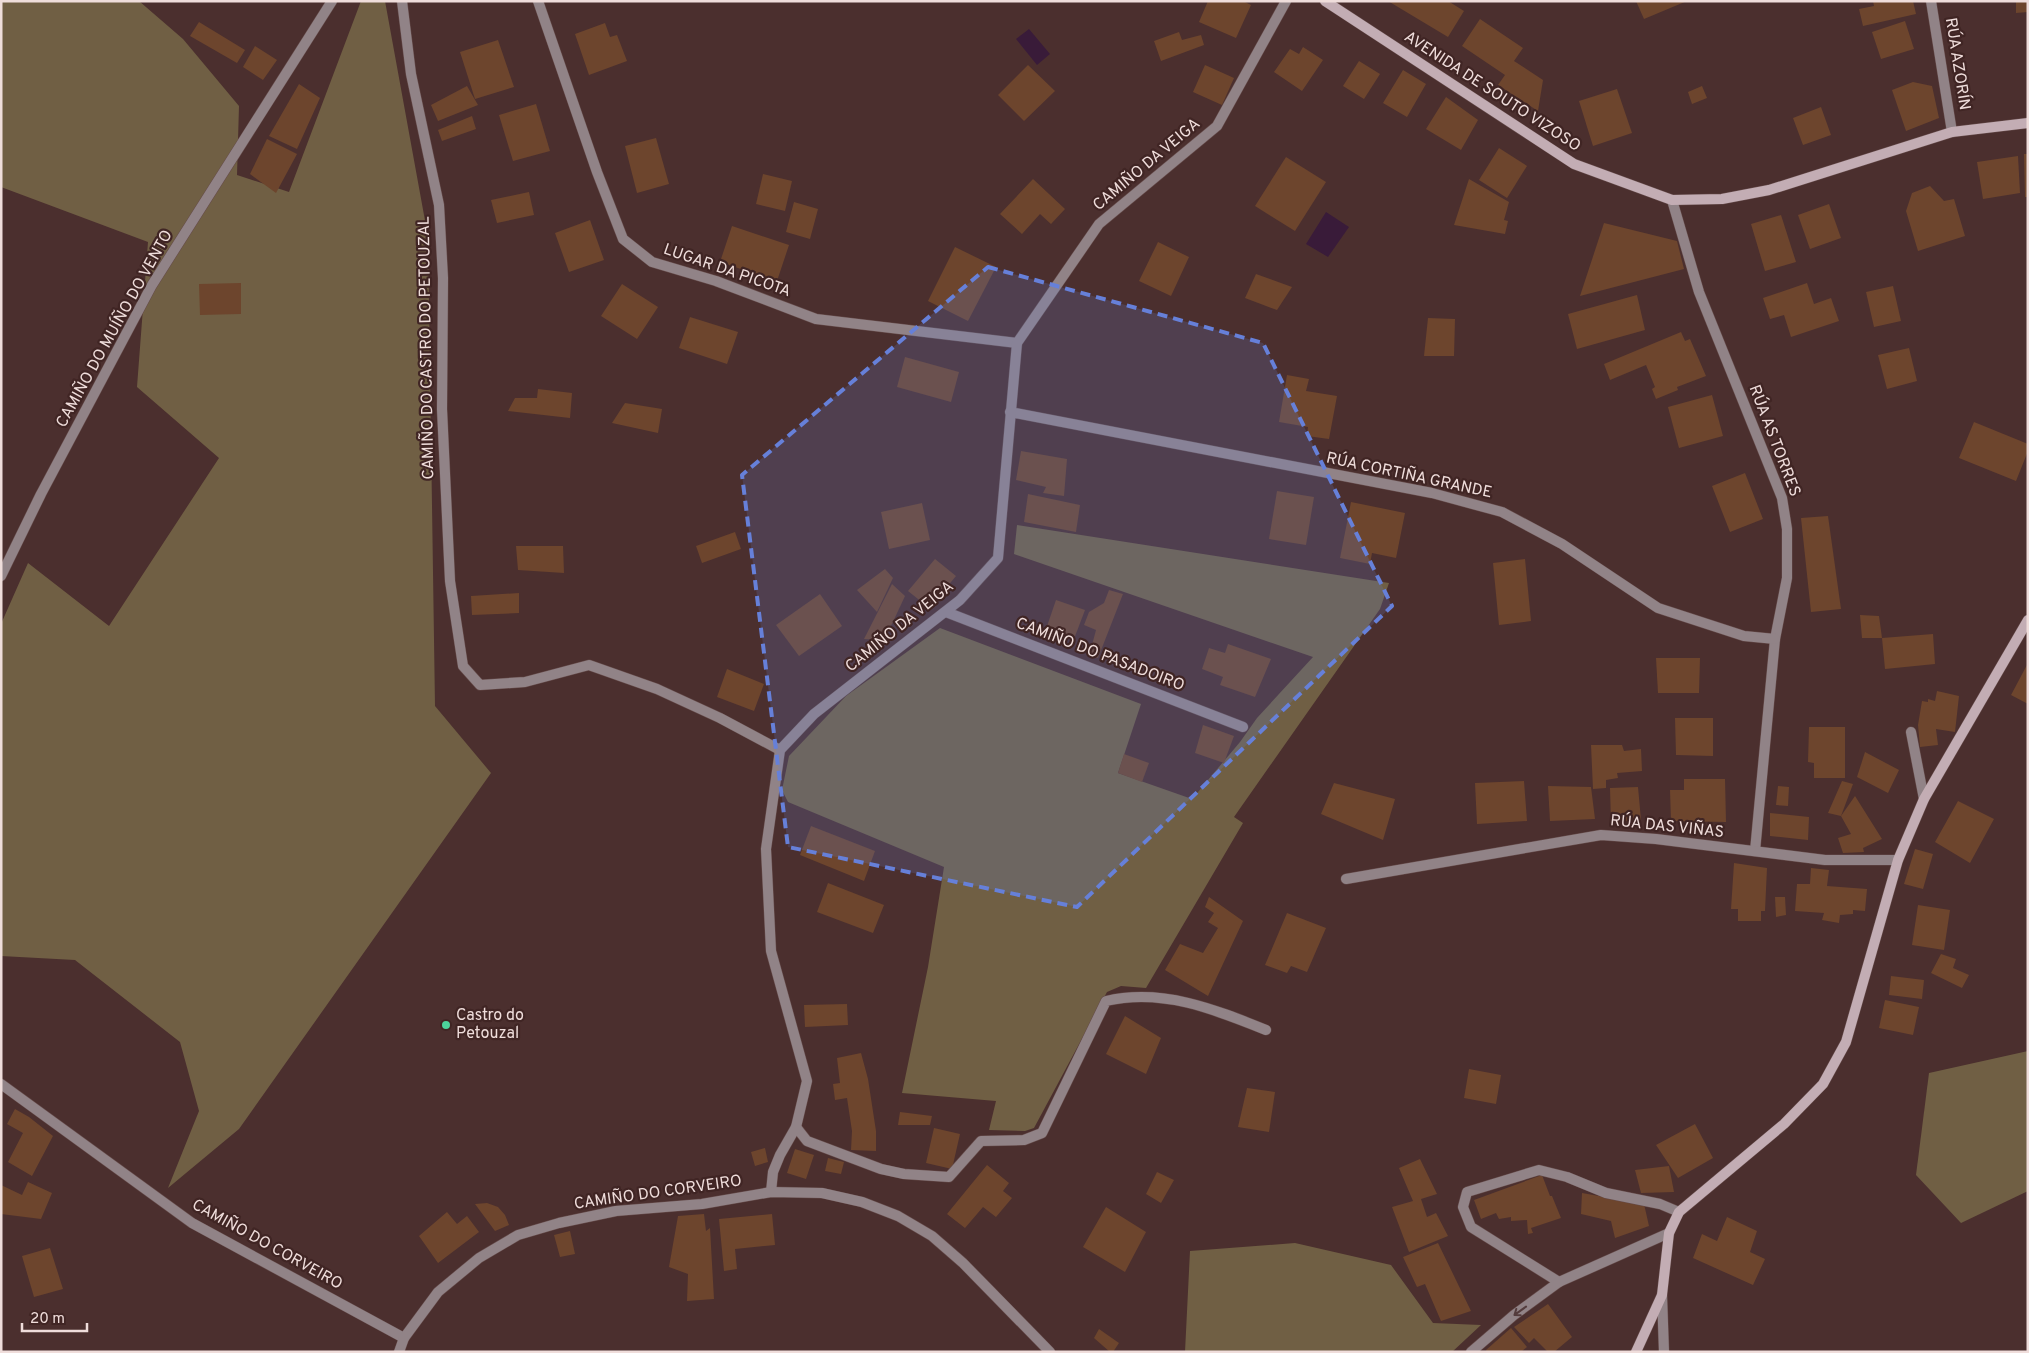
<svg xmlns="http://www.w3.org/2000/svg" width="2029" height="1353" font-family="Overpass,sans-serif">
<rect width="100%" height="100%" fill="#4b2f2e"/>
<!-- green -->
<g fill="#705f44">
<path d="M 1,1 L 139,1 L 183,39 L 239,106 L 237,175 L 289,192 L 361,1 L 385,1 L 428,237 L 435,706 L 491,773 L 239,1129 L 168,1188 L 199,1111 L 180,1042 L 75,960 L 1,956 L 1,624 L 28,563 L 109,626 L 219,458 L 137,387 L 148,242 L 1,187 Z"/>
<path d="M 1017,525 L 1389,583 L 1380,609 L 1234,817 L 1243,823 L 1146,988 L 1121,986 L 1107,992 L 1034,1128 L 1025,1131 L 989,1130 L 996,1101 L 902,1093 L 928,967 L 944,867 L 788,802 L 782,790 L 789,756 L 846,696 L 940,628 L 1141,704 L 1118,773 L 1192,799 L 1240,742 L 1257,718 L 1313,657 L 1014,554 Z"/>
<path d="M 2028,1051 L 2028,1191 L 1961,1223 L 1916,1175 L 1929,1073 Z"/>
<path d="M 1295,1243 L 1391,1265 L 1433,1323 L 1481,1325 L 1452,1352 L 1185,1352 L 1190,1251 Z"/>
</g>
<!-- water -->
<g fill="#391b39">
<path d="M 1029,29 L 1050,54 L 1037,65 L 1016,39 Z"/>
<path d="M 1326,212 L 1349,227 L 1328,257 L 1306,244 Z"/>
</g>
<!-- building -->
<g fill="#6d452d">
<path d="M 1208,1 L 1243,1 L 1251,5 L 1236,38 L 1199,22 Z"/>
<path d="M 1388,1 L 1448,1 L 1464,11 L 1448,37 Z"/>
<path d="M 1636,1 L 1687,1 L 1644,19 Z"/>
<path d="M 1873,1 L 1913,1 L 1916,14 L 1863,26 L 1859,9 L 1874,6 Z"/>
<path d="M 2016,1 L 2028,1 L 2028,12 L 2016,13 Z"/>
<path d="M 1480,19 L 1523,48 L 1514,61 L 1543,80 L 1538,111 L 1498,85 L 1505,75 L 1462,46 Z"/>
<path d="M 1905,21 L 1914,49 L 1881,59 L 1872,32 Z"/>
<path d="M 199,22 L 245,50 L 237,63 L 190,36 Z"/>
<path d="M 605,23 L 610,37 L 617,35 L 627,61 L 589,75 L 575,34 Z"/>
<path d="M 1179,32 L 1182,40 L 1201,35 L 1204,45 L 1161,61 L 1154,41 Z"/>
<path d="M 498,40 L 514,87 L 475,99 L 460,52 Z"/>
<path d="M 255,46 L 277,60 L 263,80 L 243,67 Z"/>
<path d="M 1303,47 L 1323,60 L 1302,91 L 1274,72 L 1290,49 L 1299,54 Z"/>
<path d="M 1359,61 L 1380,74 L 1364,99 L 1343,86 Z"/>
<path d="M 1028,65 L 1055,91 L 1024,121 L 998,95 Z"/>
<path d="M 1205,65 L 1234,78 L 1222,105 L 1193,92 Z"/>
<path d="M 1403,70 L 1426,84 L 1407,117 L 1383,103 Z"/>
<path d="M 1913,82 L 1932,86 L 1939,118 L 1906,131 L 1892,90 Z"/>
<path d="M 299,84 L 320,98 L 297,149 L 269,136 Z"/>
<path d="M 467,86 L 478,105 L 438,121 L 431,105 Z"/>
<path d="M 1702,86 L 1707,98 L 1692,104 L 1688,92 Z"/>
<path d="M 1617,89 L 1632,133 L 1593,146 L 1579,101 Z"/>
<path d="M 1446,97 L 1478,120 L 1461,150 L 1426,129 Z"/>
<path d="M 536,104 L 550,151 L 513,161 L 499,115 Z"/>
<path d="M 1821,107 L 1831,135 L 1803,145 L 1793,118 Z"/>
<path d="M 472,116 L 476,129 L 442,141 L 438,130 Z"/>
<path d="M 656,138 L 669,184 L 637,193 L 625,146 Z"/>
<path d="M 267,139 L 297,154 L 276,193 L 250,174 Z"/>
<path d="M 1499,148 L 1527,166 L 1507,198 L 1479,180 Z"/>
<path d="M 2024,154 L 2028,154 L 2028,197 L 2025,197 Z"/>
<path d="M 2018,156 L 2020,193 L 1983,199 L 1977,162 Z"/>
<path d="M 1286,157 L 1326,182 L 1295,231 L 1255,206 Z"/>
<path d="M 763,174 L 792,181 L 785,211 L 756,204 Z"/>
<path d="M 1033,179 L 1065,209 L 1051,224 L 1040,214 L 1022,234 L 1000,214 Z"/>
<path d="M 1469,179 L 1509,202 L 1504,220 L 1508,221 L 1505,234 L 1454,225 Z"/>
<path d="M 1930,186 L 1944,201 L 1954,199 L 1965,236 L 1918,251 L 1906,211 L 1912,193 Z"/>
<path d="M 529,192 L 534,215 L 497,223 L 491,200 Z"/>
<path d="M 794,202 L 818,209 L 810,239 L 786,232 Z"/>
<path d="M 1829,204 L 1841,238 L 1810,249 L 1798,215 Z"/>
<path d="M 1781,215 L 1796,262 L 1765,271 L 1751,224 Z"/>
<path d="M 590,220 L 604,260 L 569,272 L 555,233 Z"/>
<path d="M 1604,223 L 1677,241 L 1684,269 L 1580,296 Z"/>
<path d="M 732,226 L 789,245 L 777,281 L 720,262 Z"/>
<path d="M 1158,242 L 1189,257 L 1171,296 L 1139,281 Z"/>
<path d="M 955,247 L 996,267 L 968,321 L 928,301 Z"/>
<path d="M 1256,274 L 1292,287 L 1277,310 L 1245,298 Z"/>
<path d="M 241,283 L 241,314 L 200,315 L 199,284 Z"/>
<path d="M 1807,283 L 1814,304 L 1831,298 L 1839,321 L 1791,337 L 1784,315 L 1770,319 L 1763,298 Z"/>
<path d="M 622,284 L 658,307 L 637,339 L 601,316 Z"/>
<path d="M 1893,286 L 1901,321 L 1874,327 L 1866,292 Z"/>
<path d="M 1637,295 L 1645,330 L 1577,349 L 1568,314 Z"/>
<path d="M 690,317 L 738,332 L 727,364 L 679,348 Z"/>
<path d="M 1428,318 L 1455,319 L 1454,356 L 1424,356 Z"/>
<path d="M 1681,332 L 1685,341 L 1690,339 L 1706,376 L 1677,387 L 1678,390 L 1656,399 L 1652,389 L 1655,387 L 1646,365 L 1610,380 L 1604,364 Z"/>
<path d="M 1909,348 L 1917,381 L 1887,389 L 1878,355 Z"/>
<path d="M 905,357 L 959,372 L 951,402 L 897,387 Z"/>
<path d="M 1287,375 L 1309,379 L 1306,391 L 1337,396 L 1329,439 L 1307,436 L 1308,427 L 1279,422 Z"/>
<path d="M 538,389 L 572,393 L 570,418 L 508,411 L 515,398 L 537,398 Z"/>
<path d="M 1712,395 L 1723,436 L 1679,448 L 1668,407 Z"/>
<path d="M 625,403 L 662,409 L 658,433 L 612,423 Z"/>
<path d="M 1974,422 L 2028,444 L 2028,451 L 2016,481 L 1959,458 Z"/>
<path d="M 1021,451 L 1067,459 L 1064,496 L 1043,493 L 1046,487 L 1016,480 Z"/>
<path d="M 1745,473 L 1763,519 L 1730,532 L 1712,486 Z"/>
<path d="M 1277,491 L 1314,497 L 1306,545 L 1269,539 Z"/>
<path d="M 1028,494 L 1080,505 L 1076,532 L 1024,522 Z"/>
<path d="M 1351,502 L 1405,513 L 1396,558 L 1372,553 L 1370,564 L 1340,558 Z"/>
<path d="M 922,503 L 930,540 L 889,549 L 881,512 Z"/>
<path d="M 1828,516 L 1841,609 L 1811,612 L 1801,518 Z"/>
<path d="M 735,532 L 741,549 L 702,563 L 696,546 Z"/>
<path d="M 516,546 L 563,546 L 564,573 L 518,570 Z"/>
<path d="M 935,559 L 956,576 L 932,605 L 926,600 L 923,603 L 908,591 Z"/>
<path d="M 1525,559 L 1531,621 L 1499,625 L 1493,563 Z"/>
<path d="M 885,569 L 893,578 L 877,612 L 857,590 Z"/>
<path d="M 892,584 L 905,596 L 892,624 L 879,640 L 864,639 Z"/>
<path d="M 1109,590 L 1123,594 L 1098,658 L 1089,656 L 1096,630 L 1084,625 L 1089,612 L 1104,603 Z"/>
<path d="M 519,593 L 519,613 L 472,615 L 471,596 Z"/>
<path d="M 820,594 L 842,626 L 799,656 L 776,625 Z"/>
<path d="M 1056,600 L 1085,610 L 1074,639 L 1046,629 Z"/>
<path d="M 1860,615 L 1879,616 L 1882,638 L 1933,634 L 1935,664 L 1885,669 L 1882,638 L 1862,638 Z"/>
<path d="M 1228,644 L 1271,659 L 1255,697 L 1220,685 L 1223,677 L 1202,669 L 1209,648 L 1225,653 Z"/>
<path d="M 1656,658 L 1700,658 L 1699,693 L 1658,693 Z"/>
<path d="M 2028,663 L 2028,704 L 2011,695 Z"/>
<path d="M 727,669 L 764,684 L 754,711 L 717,697 Z"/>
<path d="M 1937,691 L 1959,696 L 1955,732 L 1936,729 L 1938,745 L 1920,747 L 1918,725 L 1922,701 L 1928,702 L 1928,699 L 1935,701 Z"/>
<path d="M 1675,718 L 1713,718 L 1713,756 L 1676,755 Z"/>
<path d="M 1203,725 L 1234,736 L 1224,763 L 1195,753 Z"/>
<path d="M 1809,727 L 1845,727 L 1845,778 L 1814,778 L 1814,763 L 1808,762 Z"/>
<path d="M 1591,745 L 1622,745 L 1624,751 L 1641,749 L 1642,771 L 1617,773 L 1618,778 L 1606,780 L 1606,788 L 1593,789 Z"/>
<path d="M 1865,752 L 1899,770 L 1888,793 L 1857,777 Z"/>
<path d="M 1124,754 L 1149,763 L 1142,782 L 1118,773 Z"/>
<path d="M 1684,779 L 1725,779 L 1726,822 L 1671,821 L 1670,790 L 1684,790 Z"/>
<path d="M 1524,781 L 1527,821 L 1477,824 L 1475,783 Z"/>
<path d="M 1842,781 L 1853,784 L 1841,816 L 1828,813 Z"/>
<path d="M 1334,783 L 1395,799 L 1383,840 L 1321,814 Z"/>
<path d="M 1548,786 L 1591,787 L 1595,819 L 1550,821 Z"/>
<path d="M 1778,786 L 1789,787 L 1788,806 L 1776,805 Z"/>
<path d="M 1638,787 L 1641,820 L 1611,822 L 1610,788 Z"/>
<path d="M 1855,796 L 1882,839 L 1863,848 L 1864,852 L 1843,853 L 1838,838 L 1851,834 L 1841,816 Z"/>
<path d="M 1958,801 L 1994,819 L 1970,863 L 1935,842 Z"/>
<path d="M 1770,813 L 1809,817 L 1808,840 L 1770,836 Z"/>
<path d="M 811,826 L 875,851 L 864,881 L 800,855 Z"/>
<path d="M 1915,849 L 1933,854 L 1923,889 L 1904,884 Z"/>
<path d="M 1734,863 L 1767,868 L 1765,911 L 1761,911 L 1761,921 L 1738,921 L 1738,909 L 1731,909 Z"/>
<path d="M 1811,868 L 1829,870 L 1827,886 L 1867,889 L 1865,911 L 1853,910 L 1853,914 L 1840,915 L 1839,923 L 1822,920 L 1824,913 L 1795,911 L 1797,884 L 1810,884 Z"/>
<path d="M 828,883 L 884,905 L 873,933 L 817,912 Z"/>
<path d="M 1209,897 L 1243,921 L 1208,996 L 1165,970 L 1180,944 L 1203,953 L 1218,928 L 1208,922 L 1214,913 L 1205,907 Z"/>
<path d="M 1775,897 L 1785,897 L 1786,915 L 1776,917 Z"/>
<path d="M 1918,905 L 1950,910 L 1944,950 L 1912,945 Z"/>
<path d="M 1287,913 L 1326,928 L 1307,972 L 1291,966 L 1287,973 L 1265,965 Z"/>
<path d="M 1941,954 L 1956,959 L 1953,968 L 1969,975 L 1962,988 L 1931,973 Z"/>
<path d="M 1891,976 L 1924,980 L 1922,999 L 1889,995 Z"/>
<path d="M 1885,1000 L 1919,1007 L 1913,1035 L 1879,1028 Z"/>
<path d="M 847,1004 L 848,1025 L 805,1027 L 804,1005 Z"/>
<path d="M 1125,1016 L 1161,1038 L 1146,1074 L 1106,1054 Z"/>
<path d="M 861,1053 L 868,1079 L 876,1131 L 876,1151 L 851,1150 L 852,1131 L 847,1098 L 835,1100 L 833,1084 L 840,1083 L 837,1058 Z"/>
<path d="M 1469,1069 L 1501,1075 L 1496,1104 L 1464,1098 Z"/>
<path d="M 1247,1088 L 1275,1092 L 1269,1132 L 1238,1127 Z"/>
<path d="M 15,1109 L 29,1117 L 53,1136 L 32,1176 L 8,1162 L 23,1133 L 7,1124 Z"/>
<path d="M 900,1112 L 932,1116 L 930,1125 L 898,1125 Z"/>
<path d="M 1695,1124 L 1713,1158 L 1678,1178 L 1656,1145 Z"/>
<path d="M 934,1128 L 960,1134 L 952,1169 L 926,1163 Z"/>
<path d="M 765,1148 L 768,1162 L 755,1166 L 751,1152 Z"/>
<path d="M 795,1149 L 814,1155 L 806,1179 L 787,1173 Z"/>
<path d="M 828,1158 L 844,1162 L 841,1174 L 825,1171 Z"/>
<path d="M 1420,1159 L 1437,1194 L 1421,1199 L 1427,1217 L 1436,1213 L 1448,1236 L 1409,1252 L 1392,1207 L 1413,1201 L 1399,1168 Z"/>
<path d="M 987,1165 L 1009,1183 L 1003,1191 L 1012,1198 L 996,1217 L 983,1207 L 965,1228 L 947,1214 Z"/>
<path d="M 1669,1166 L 1674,1192 L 1641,1193 L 1635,1170 Z"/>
<path d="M 1157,1172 L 1174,1180 L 1161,1203 L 1146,1194 Z"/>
<path d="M 1542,1175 L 1550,1196 L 1552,1196 L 1561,1218 L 1531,1228 L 1533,1233 L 1528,1234 L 1527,1220 L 1511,1221 L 1511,1217 L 1499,1219 L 1496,1213 L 1481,1219 L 1474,1200 Z"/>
<path d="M 28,1182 L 52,1193 L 41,1219 L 1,1214 L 1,1185 L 22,1195 Z"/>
<path d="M 1582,1193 L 1644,1204 L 1649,1226 L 1615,1238 L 1611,1221 L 1581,1214 Z"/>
<path d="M 487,1203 L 498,1207 L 505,1215 L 509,1225 L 495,1231 L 475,1204 Z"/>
<path d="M 1106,1207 L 1146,1232 L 1125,1272 L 1083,1247 Z"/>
<path d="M 447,1212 L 457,1224 L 467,1216 L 479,1232 L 438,1263 L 419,1236 Z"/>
<path d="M 704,1214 L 706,1231 L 710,1228 L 714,1299 L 687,1301 L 688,1274 L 669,1267 L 678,1216 Z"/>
<path d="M 772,1214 L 775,1245 L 735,1249 L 737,1269 L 724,1271 L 719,1219 Z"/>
<path d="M 1727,1217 L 1757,1231 L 1750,1252 L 1765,1259 L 1753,1285 L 1693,1258 L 1702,1234 L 1717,1241 Z"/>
<path d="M 570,1231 L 575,1254 L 560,1257 L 554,1235 Z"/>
<path d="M 1438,1243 L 1471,1311 L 1441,1321 L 1425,1284 L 1417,1287 L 1403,1257 Z"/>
<path d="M 50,1248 L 63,1289 L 34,1297 L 22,1256 Z"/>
<path d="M 1548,1304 L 1572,1337 L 1554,1352 L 1548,1352 L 1534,1338 L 1529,1343 L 1514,1327 Z"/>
<path d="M 1511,1328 L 1527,1347 L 1521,1352 L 1487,1352 L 1486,1350 Z"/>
<path d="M 1099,1329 L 1119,1343 L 1113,1352 L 1110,1352 L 1094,1338 Z"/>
</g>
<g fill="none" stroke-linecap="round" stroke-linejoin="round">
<defs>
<g id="street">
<path d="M 402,1 L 411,74 L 439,205 L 443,278 L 442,409 L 450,581 L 463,666 L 480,685 L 525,682 L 589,665 L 657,689 L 720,718 L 780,750"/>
<path d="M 538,1 L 597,172 L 623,239 L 652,262 L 716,281 L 816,319 L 1017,343"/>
<path d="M 1931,1 L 1952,132"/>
<path d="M 1672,200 L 1699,292 L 1782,498 L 1787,529 L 1787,578 L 1775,639 L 1755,851"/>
<path d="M 1010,412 L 1432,493 L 1502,512 L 1562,544 L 1658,608 L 1744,636 L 1775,639"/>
<path d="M 1,576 L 41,494 L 152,285 L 332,1"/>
<path d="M 946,612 L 1243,727"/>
<path d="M 1911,732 L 1924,799"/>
<path d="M 1346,879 L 1601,835 L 1656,839 L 1825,860 L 1898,860"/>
<path d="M 1,1084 L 192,1223 L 404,1338"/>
<path d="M 796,1127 L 807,1141 L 881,1169 L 904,1174 L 949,1177 L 981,1141 L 1024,1140 L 1042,1133 L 1106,1001 C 1162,988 1214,1009 1266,1030"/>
<path d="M 771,1192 L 773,1172 L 780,1155 L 796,1127 L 807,1081 L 771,951 L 766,849 L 780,750 L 814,714 L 960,600 L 998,558 L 1017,343 L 1099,224 L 1217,126 L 1286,1"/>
<path d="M 1559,1282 L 1471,1227 L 1463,1207 L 1467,1192 L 1539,1170 L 1567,1177 L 1606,1193 L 1660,1204 L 1679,1212"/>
<path d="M 1662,1295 L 1664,1352"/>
<path d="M 399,1352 L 404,1338 L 438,1292 L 479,1258 L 518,1235 L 559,1223 L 616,1211 L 702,1204 L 771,1192 L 822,1193 L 862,1202 L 898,1216 L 932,1236 L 963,1263 L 1050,1352"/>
<path d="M 1471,1352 L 1514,1315 L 1559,1282 L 1669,1233"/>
</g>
<g id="secondary">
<path d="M 1325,1 L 1574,164 L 1672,200 L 1722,199 L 1769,190 L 1952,132 L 2028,123"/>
<path d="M 1636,1352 L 1662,1295 L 1669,1233 L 1679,1212 L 1784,1124 L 1823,1084 L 1846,1042 L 1898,860 L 1924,799 L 2028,620"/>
</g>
</defs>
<!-- street casing -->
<use href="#street" stroke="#654b4a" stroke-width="11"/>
<!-- secondary casing -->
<use href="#secondary" stroke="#654b4a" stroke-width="11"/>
<!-- street -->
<use href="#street" stroke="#918387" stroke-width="10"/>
<!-- secondary -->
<use href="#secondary" stroke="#c3adb4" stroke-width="10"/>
</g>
<!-- one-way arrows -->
<defs><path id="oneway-shaft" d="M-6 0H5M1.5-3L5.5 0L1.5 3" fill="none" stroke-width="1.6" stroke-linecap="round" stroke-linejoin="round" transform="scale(1.25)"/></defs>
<use stroke="#543c3d" href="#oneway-shaft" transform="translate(1520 1311) rotate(144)"/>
<!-- marked area -->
<path fill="#6680d9" fill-opacity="0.2" stroke="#6680d9" stroke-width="4" stroke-dasharray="10 6" stroke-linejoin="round" d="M 988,267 L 1263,343 L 1392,606 L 1077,907 L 788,847 L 742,475 Z"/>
<!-- markers -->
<circle fill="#4cd39b" stroke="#402524" stroke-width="2" cx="446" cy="1025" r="5"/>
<g text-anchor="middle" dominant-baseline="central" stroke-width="4.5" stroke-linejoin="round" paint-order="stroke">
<!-- street labels -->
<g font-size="16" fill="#efdddb" stroke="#402524">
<text transform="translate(1957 64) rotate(81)">RÚA AZORÍN</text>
<text transform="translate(1492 92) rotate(33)">AVENIDA DE SOUTO VIZOSO</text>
<text transform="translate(1147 165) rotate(-40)">CAMIÑO DA VEIGA</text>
<text transform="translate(727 271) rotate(19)">LUGAR DA PICOTA</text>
<text transform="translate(115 329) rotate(-61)">CAMIÑO DO MUÍÑO DO VENTO</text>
<text transform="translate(427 348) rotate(-91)">CAMIÑO DO CASTRO DO PETOUZAL</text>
<text transform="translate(1774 441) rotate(69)">RÚA AS TORRES</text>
<text transform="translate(1409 476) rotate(12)">RÚA CORTIÑA GRANDE</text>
<text transform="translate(900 627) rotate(-39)">CAMIÑO DA VEIGA</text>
<text transform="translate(1100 655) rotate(21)">CAMIÑO DO PASADOIRO</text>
<text transform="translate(1667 827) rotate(6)">RÚA DAS VIÑAS</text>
<text transform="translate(658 1193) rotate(-8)">CAMIÑO DO CORVEIRO</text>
<text transform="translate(267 1245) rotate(29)">CAMIÑO DO CORVEIRO</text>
</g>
<!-- poi labels -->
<g font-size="16" fill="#efdddb" stroke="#402524" text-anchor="start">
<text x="456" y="1016">Castro do<tspan x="456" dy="18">Petouzal</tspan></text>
</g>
</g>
<!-- border -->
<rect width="2029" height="1353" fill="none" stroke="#efdddb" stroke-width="5"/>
<!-- scale -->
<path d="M22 1323v8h65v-8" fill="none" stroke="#efdddb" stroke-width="2.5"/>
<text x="30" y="1323" font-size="15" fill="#efdddb" stroke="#402524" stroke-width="4" paint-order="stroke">20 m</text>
</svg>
